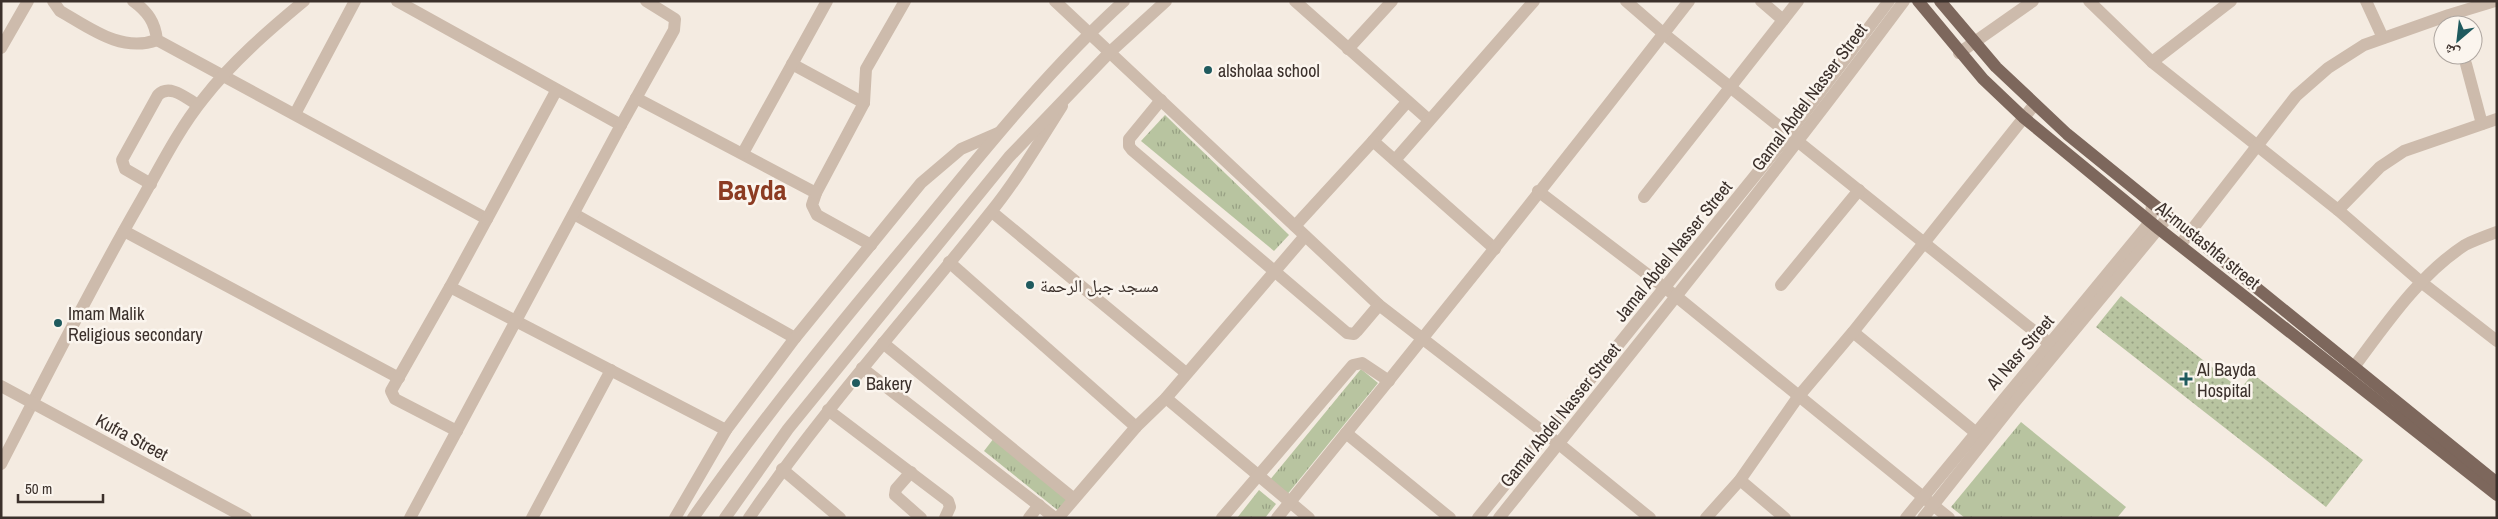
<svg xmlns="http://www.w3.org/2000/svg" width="2498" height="519" font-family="'Archivo Narrow','Noto Naskh Arabic',sans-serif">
<defs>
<pattern id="grass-dots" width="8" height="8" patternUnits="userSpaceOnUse" patternTransform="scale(1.25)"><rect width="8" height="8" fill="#b8c4a0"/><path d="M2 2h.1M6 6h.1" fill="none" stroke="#97a083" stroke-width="1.8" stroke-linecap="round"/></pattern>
<pattern id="park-tufts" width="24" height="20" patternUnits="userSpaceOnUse" patternTransform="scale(1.25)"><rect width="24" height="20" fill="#b8c4a0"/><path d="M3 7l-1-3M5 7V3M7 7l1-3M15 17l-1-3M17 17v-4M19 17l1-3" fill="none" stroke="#97a083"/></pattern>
</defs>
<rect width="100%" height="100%" fill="#f4ebe1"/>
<!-- grass -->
<path fill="url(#grass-dots)" d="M 2121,296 L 2240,389 L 2253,374 L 2363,460 L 2326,507 L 2096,327 Z"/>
<!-- park -->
<g fill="url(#park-tufts)">
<path d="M 1165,115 L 1289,235 L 1274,251 L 1141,141 Z"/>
<path d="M 1361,369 L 1378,383 L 1286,496 L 1269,481 Z"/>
<path d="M 2021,422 L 2126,507 L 2117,518 L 1965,518 L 1951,507 Z"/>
<path d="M 994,438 L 1070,500 L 1060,512 L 984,451 Z"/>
<path d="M 1259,490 L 1276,504 L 1265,518 L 1237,518 Z"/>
</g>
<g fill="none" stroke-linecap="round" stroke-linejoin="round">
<!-- minor -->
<g stroke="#cdbbac" stroke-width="12">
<path d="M 53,1 L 60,11 C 90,28 121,53 157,40"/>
<path d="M 133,1 C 148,12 155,22 157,40 L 487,219 L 450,287 L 726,430"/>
<path d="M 397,1 L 621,125"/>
<path d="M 1055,1 L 1379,305 L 1559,444 L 1650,518"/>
<path d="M 1295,1 L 1429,120"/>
<path d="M 1626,1 L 1664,34 L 2050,344"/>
<path d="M 1761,1 L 1783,20"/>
<path d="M 2089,1 L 2152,62 L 2338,210 L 2421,282 L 2497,341"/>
<path d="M 2366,1 L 2383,38"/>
<path d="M 1,48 L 28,1"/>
<path d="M 1348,49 L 1392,1"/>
<path d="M 1959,53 L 2033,1"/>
<path d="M 2152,62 L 2231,1"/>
<path d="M 792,64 L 864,103"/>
<path d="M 2466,64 L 2482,124"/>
<path d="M 636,98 L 816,193 L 812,205 L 817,215 L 871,245"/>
<path d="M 1161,100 L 1129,139 L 1129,146 L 1132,150 L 1347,333 L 1354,334 L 1357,331 L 1379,305"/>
<path d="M 1407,102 L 1373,141 L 1495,249"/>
<path d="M 295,114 L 355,1"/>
<path d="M 743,153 L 827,1"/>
<path d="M 1395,160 L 1534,1"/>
<path d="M 151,184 L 125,169 L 122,160 L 158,95 C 170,83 187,99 198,105"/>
<path d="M 1538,191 L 1677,297 L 1949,518"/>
<path d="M 816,193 L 864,103 L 866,69 L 905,1"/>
<path d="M 1644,197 L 1798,1"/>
<path d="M 2338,210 L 2380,167 L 2404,151 L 2497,119"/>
<path d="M 992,212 L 1186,373"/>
<path d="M 574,214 L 795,338"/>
<path d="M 487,219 L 556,91"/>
<path d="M 1295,226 L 1373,141"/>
<path d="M 124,231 L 399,378"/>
<path d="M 2180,245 L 2296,96 L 2328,68 L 2364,45 L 2449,15 L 2495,1"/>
<path d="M 949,262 L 1136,427"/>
<path d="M 1781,285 L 1859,190"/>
<path d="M 450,287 L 391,391 L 395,399 L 457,431"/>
<path d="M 1853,332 L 1975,432"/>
<path d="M 883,343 L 1074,499"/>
<path d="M 862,368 L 1055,518"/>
<path d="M 2348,375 C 2382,330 2417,276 2465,245 C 2475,240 2486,236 2497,232"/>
<path d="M 1166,398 L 1309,518"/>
<path d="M 828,410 L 948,501 L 950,507 L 945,518"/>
<path d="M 1346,433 L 1450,518"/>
<path d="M 1,464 C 46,377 90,289 139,204 C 159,169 178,130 204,98 C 232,62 269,30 304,1"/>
<path d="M 782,469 L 840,518"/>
<path d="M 911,472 L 896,489 L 895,495 L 921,518"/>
<path d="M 1740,480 L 1785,518"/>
<path d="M 410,518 L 621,125 L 674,30 L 675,19 L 646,1"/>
<path d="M 532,518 L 611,370"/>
<path d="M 675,518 L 726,430 L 795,338 L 921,183 L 961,149 L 998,133"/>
<path d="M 749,518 C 822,411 909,315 990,213 C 1017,180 1039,142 1062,106"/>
<path d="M 1029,518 L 1039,505"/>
<path d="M 1058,518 L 1136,427 L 1166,398 L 1305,236"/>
<path d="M 1222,518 L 1353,365 L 1362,363 L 1389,381"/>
<path d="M 1277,518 C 1417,347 1554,175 1689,1"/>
<path d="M 1706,518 L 1740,480 L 1798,397 L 1853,332 L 2034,105"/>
</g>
<!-- tertiary -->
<g stroke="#cdbbac" stroke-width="12">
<path d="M 1,386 L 246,518"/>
<path d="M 693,518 C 764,416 842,321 922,226 C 986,148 1050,68 1124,1"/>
<path d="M 725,518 L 788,429 L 1009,157 L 1109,53 L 1166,1"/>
<path d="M 1478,518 L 1788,135 L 1889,1"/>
<path d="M 1499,518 C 1636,347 1773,177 1904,1"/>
<path d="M 1906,518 L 2150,222 L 2152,205"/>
<path d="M 1923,518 L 2014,403 L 2168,217"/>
</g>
<!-- primary -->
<g stroke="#7d675c" stroke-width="12">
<path d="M 1918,1 L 1983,79 L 2023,117 L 2159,229 L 2497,495"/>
<path d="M 1940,1 L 1996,67 L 2067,134 L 2497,483"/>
</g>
</g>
<!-- markers -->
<g fill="#1f5a5e" stroke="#fbf5ee" stroke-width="2">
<circle cx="1208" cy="70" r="5"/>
<circle cx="1030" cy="285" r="5"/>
<circle cx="58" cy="323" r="5"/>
<path d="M2183.5 371.5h5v5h5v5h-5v5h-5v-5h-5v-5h5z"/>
<circle cx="856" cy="383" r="5"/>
</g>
<g text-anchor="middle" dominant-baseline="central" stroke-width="5" stroke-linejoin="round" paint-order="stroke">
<!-- poi labels -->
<g font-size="18" fill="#3b302b" stroke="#fbf5ee" text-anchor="start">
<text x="1218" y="70">alsholaa school</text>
<text x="1040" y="285">مسجد جبل الرحمة</text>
<text x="68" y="313">Imam Malik<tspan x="68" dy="21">Religious secondary</tspan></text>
<text x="2197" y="369">Al Bayda<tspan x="2197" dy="21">Hospital</tspan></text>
<text x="866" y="383">Bakery</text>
</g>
<!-- street labels -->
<g font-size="18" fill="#3b302b" stroke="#fbf5ee">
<text transform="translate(1809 97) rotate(-53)">Gamal Abdel Nasser Street</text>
<text transform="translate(2208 245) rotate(39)">Al-mustashfa street</text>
<text transform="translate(1673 251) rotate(-51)">Jamal Abdel Nasser Street</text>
<text transform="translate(2020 352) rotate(-49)">Al Nasr Street</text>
<text transform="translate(1560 415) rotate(-51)">Gamal Abdel Nasser Street</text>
<text transform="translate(132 437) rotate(28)">Kufra Street</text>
</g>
<!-- town labels -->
<g font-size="28" font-weight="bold" fill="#8c3b22" stroke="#fbf5ee">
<text x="752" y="190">Bayda</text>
</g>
</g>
<!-- border -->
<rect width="2498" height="519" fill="none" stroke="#3b302b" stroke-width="5"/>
<!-- north arrow -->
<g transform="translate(2458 40) rotate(208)"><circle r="24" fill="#fbf5ee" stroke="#aea6a0"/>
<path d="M0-4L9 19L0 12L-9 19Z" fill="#1f5a5e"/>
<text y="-8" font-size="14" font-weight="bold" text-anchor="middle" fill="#3b302b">ش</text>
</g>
<!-- scale -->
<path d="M18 494v8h85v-8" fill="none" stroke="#3b302b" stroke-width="2.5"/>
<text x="25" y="494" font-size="15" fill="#3b302b" stroke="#fbf5ee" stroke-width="4" paint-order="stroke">50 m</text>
</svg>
